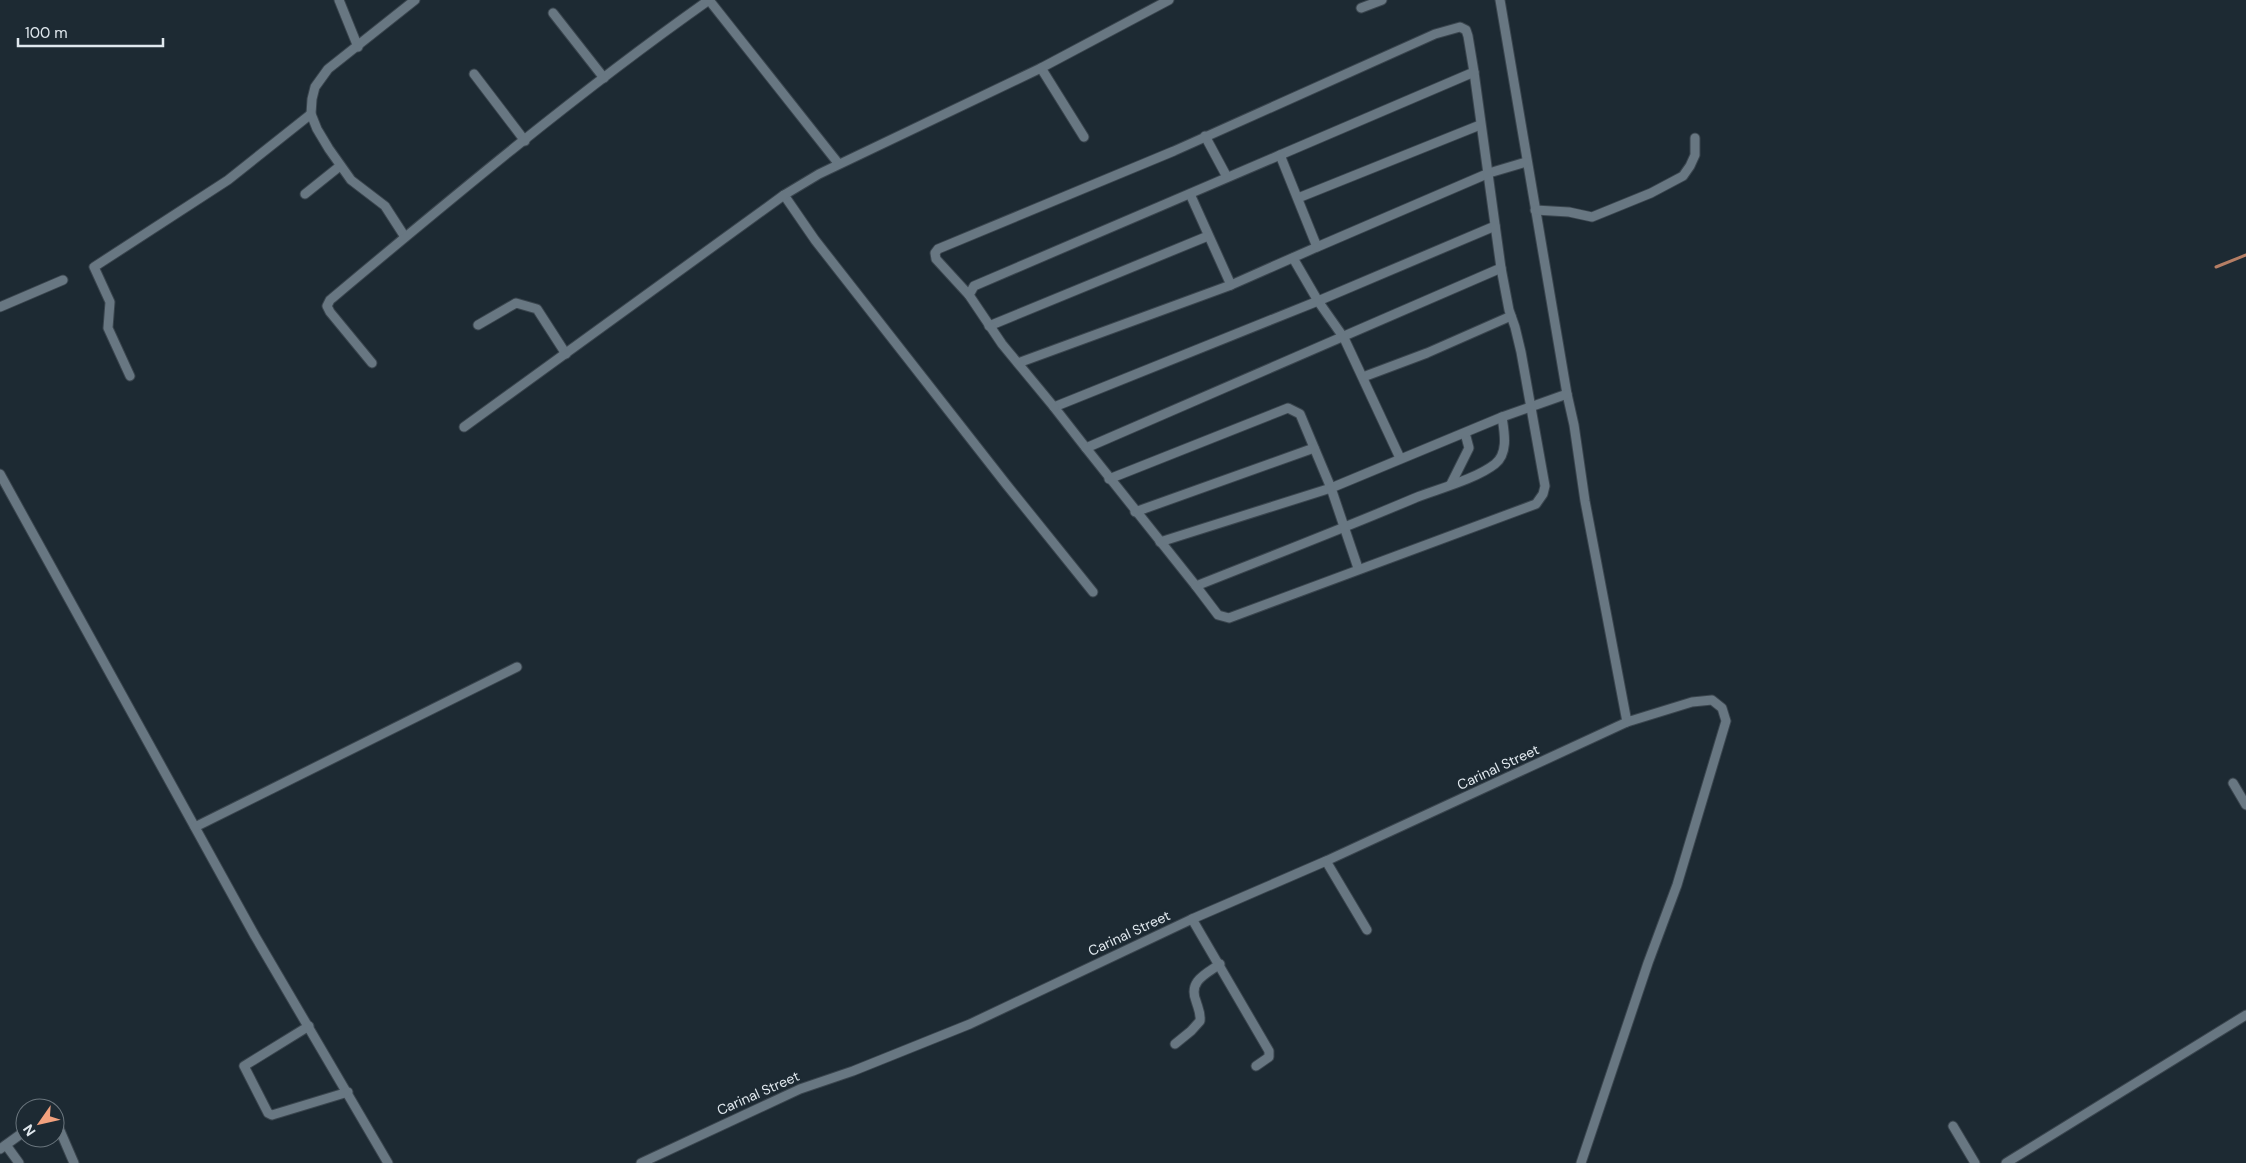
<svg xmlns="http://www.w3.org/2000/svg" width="2246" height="1163" font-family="'DM Sans',sans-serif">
<rect width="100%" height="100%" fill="#1d2a33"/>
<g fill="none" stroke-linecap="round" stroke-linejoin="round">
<!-- stream -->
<path stroke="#b57e65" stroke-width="3" d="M 2216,267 L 2246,255"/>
<defs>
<g id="minor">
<path d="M 339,0 L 358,47"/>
<path d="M 709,0 L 838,163"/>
<path d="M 1500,0 L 1567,394 L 1574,425 L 1585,501 L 1627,722 L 1692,702 L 1712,700 L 1722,708 L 1726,721 L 1677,885 L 1648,963 L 1581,1163"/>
<path d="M 1361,8 L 1382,0"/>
<path d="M 553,13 L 604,78"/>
<path d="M 1041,68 L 1084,137"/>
<path d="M 474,74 L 525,141"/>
<path d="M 1205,136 L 1227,177"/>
<path d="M 305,194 L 340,166"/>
<path d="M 1190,194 L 1231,285"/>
<path d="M 784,195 L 815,240 L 1006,484 L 1093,592"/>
<path d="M 1298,198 L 1480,125"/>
<path d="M 1535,210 L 1569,212 L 1592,217 L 1651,193 L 1683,176 L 1690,166 L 1695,155 L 1695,138"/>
<path d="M 1495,226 L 1318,301 L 1054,407 L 1086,448 L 1501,268"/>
<path d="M 405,237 L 385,206 L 351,180 L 329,149 L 317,129 L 311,114 L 312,99 L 315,87 L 328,69 L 415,0"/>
<path d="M 1293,258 L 1318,301 L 1344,338 L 1400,458"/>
<path d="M 969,295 L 936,259 L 935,253 L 938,249 L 1174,151 L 1435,34 L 1460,27 L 1466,30 L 1468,36 L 1474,72 L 1280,155 L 1317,247 L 1489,173 L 1526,162"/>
<path d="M 0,307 L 63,280"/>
<path d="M 478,325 L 516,303 L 537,309 L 566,354"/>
<path d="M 989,326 L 1208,236"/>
<path d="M 372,363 L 330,312 L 327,306 L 330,300 C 453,197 577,93 709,0"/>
<path d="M 1018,363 L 1231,285 L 1317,247"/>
<path d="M 130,376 L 108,328 L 110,302 L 94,267 L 228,180 L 311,114"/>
<path d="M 1363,377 L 1427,353 L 1511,316"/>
<path d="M 1054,407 L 1002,344 L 969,295 L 974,286 L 1280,155"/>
<path d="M 464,427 L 784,195 L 819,174 L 1041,68 L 1169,0"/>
<path d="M 1086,448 L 1196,586 C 1269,557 1342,529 1415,498 C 1438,489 1476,479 1495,464 C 1509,453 1504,431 1502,417"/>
<path d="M 0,474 L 255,936 L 388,1163"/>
<path d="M 1109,479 L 1288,408 L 1300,414 L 1331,488 L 1160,542"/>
<path d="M 1451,484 L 1469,448 L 1465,433"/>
<path d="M 1135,512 L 1314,448"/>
<path d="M 1358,568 L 1331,488 L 1502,417 L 1567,394"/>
<path d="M 1196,586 L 1218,615 L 1229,618 L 1536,504 L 1543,494 L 1545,486 L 1521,352 L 1515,327 L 1509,310 L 1501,268 L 1474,72"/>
<path d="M 2233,783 L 2246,805"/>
<path d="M 195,827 L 517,667"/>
<path d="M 1326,861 L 1367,930"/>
<path d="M 1192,919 L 1269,1051 L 1269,1057 L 1256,1066"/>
<path d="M 309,1026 L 244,1066 L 268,1113 L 272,1115 L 348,1092"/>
<path d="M 1175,1044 L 1191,1031 L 1200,1021 C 1201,1013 1198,1008 1196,1001 C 1188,981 1206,974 1220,964"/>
<path d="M 55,1119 L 74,1163"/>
<path d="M 1953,1126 L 1975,1163"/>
<path d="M 6,1145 L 19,1163"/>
<path d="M 0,1149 L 25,1131"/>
<path d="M 641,1163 L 800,1089 L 853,1071 L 970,1024 L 1192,919 L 1326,861 L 1627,722"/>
<path d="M 2006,1163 L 2246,1015"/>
</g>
</defs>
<!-- minor casing -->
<use href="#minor" stroke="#3a454e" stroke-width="11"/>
<!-- minor -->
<use href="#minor" stroke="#687782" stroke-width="9"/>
</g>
<g text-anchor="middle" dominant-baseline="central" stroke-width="5" stroke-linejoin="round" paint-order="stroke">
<!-- street labels -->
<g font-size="14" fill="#e0e8ee" stroke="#1d2a33">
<text transform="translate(1498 767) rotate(-25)">Carinal Street</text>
<text transform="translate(1129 933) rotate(-25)">Carinal Street</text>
<text transform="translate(758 1093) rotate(-24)">Carinal Street</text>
</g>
</g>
<!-- north arrow -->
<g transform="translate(40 1123) rotate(236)"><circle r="24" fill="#1d2a33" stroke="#6b767e"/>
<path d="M0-4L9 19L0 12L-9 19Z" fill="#f2a17e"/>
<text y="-8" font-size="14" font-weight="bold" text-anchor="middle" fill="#e0e8ee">N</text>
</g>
<!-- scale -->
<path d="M18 38v8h145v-8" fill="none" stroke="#e0e8ee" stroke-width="2.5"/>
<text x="25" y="38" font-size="15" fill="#e0e8ee" stroke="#1d2a33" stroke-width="4" paint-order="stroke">100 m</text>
</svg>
